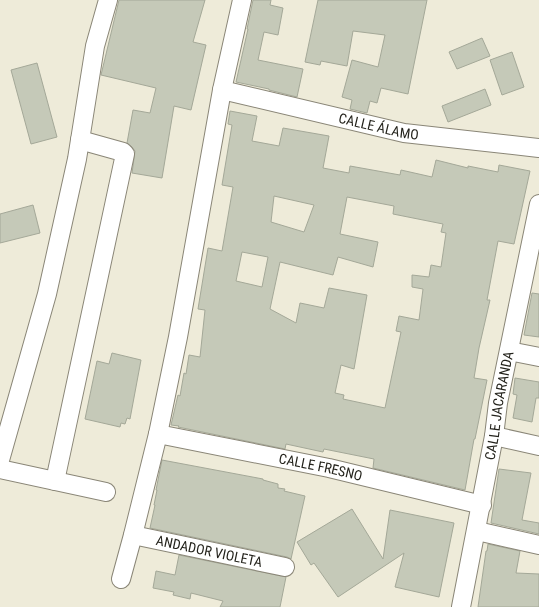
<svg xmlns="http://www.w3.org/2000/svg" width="539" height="607" font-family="'Roboto Condensed',sans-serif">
<rect width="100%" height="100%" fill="#eeebd9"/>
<!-- building -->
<g fill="#c5c9b8" stroke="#a4a898" fill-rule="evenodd">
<path d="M 119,0 L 205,0 L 193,42 L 206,45 L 191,110 L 174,106 L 162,178 L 132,173 L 135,151 L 132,147 L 127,143 L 133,110 L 150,113 L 156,88 L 101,75 Z"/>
<path d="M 253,0 L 271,0 L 270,5 L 283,8 L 278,35 L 264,32 L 258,60 L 303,69 L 297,97 L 269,90 L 269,89 L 236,82 L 248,29 L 247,29 Z"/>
<path d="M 318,0 L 427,0 L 408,94 L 381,88 L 377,103 L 370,101 L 367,113 L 350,109 L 352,100 L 342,97 L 352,60 L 378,67 L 385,35 L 353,31 L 347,66 L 321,61 L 320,65 L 305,62 Z"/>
<path d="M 482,38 L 490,56 L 457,69 L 449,52 Z"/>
<path d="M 512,52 L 524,87 L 502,95 L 490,60 Z"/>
<path d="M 37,63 L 57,137 L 31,144 L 11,70 Z"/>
<path d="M 485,89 L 491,105 L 448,122 L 442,106 Z"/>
<path d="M 230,111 L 257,116 L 252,141 L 279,146 L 283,128 L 329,136 L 323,168 L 349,173 L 350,166 L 400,175 L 401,170 L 432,177 L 436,160 L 468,168 L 468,166 L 498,172 L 499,165 L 530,171 L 514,244 L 498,241 L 487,300 L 490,300 L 479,348 L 474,378 L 487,380 L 475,439 L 474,439 L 465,490 L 373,468 L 374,459 L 324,449 L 323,452 L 286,444 L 285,449 L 178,427 L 179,426 L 171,425 L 178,395 L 180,396 L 184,373 L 186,374 L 189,355 L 200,357 L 205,310 L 198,309 L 208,248 L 222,251 L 233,187 L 222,185 L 232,125 L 228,124 ZM 274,196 L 314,205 L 304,232 L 271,222 ZM 347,197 L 394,206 L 393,214 L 443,224 L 441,232 L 446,233 L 441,267 L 431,265 L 429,277 L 412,275 L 412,287 L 423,289 L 419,320 L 399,316 L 396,331 L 401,332 L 385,408 L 343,399 L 344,395 L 335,393 L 341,365 L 354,369 L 367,295 L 329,288 L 324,308 L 300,303 L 296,323 L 270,309 L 280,262 L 333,275 L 338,257 L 373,267 L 378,242 L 340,234 ZM 242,252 L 268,257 L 262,287 L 236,281 Z"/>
<path d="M 33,205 L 40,233 L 0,243 L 0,214 Z"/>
<path d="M 532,293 L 539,294 L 539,337 L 524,335 Z"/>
<path d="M 112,353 L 141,360 L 130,419 L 127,418 L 125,424 L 121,423 L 120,427 L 85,419 L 97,361 L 109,364 Z"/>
<path d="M 515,378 L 539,382 L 539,398 L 536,398 L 532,422 L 513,418 L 517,395 L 513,394 Z"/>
<path d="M 162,460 L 263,479 L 263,480 L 278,484 L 278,488 L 285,489 L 284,491 L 305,496 L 291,559 L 287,557 L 150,528 L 155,505 L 154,505 L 157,490 L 156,490 Z"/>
<path d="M 499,469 L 531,473 L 522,520 L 539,523 L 539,534 L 491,523 Z"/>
<path d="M 352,509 L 383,559 L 390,510 L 454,523 L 439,597 L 395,587 L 404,553 L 338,597 L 314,563 L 311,565 L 297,542 Z"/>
<path d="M 488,544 L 520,551 L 516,573 L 539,574 L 539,607 L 478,607 L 486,551 L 487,551 Z"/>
<path d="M 179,555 L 286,577 L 280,607 L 220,607 L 223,601 L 191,593 L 190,599 L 173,595 L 174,592 L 153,588 L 156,571 L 175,575 Z"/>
</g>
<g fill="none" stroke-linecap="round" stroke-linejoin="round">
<defs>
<g id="street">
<path id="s1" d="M 222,90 L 404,133 L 539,148"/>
<path d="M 509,351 L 539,357"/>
<path id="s2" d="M 158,434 L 329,468 L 482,505"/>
<path d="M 494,436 L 539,446"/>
<path d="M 0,460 L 47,294 L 77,159 L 95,46 L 108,0"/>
<path d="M 0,469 L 106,492"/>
<path d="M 55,481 L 125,154 L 123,152 L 80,140"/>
<path d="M 477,531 L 539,545"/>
<path id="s3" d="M 133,535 L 285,567"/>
<path d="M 121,579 L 133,535 L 158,434 L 178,337 L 222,90 L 242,0"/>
<path id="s4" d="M 461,607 L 494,436 L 498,403 L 539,204"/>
</g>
</defs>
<!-- street casing -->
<use href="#street" stroke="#8a8677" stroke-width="20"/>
<!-- street -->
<use href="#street" stroke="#fff" stroke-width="18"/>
</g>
<g text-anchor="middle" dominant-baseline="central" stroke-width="3" stroke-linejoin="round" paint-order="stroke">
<!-- street labels -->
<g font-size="14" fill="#24231c" stroke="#fcf8e6">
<text stroke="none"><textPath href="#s1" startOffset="161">CALLE ÁLAMO</textPath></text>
<text stroke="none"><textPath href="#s4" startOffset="205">CALLE JACARANDA</textPath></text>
<text stroke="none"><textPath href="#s2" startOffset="166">CALLE FRESNO</textPath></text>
<text stroke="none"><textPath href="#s3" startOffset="78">ANDADOR VIOLETA</textPath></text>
</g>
</g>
</svg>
